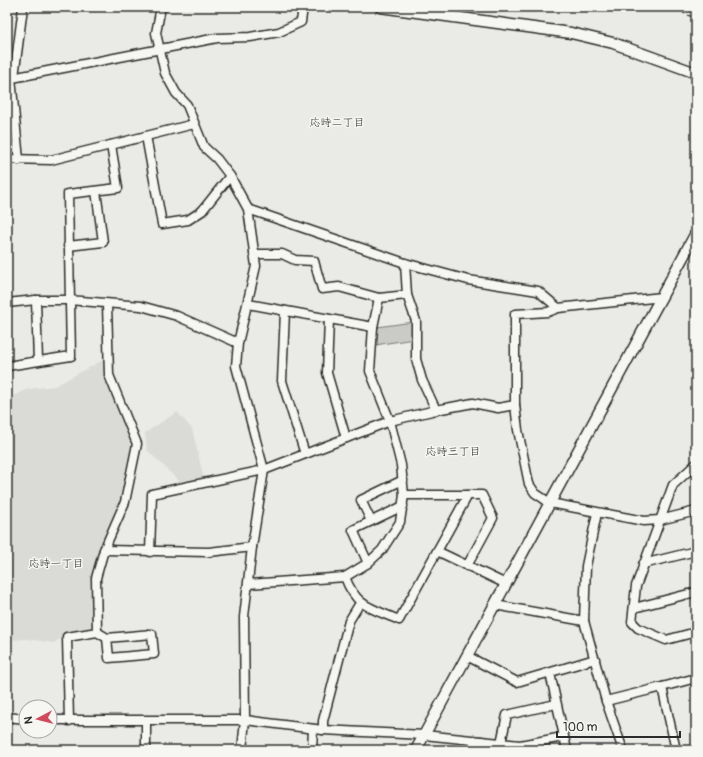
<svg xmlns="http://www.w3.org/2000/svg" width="703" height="757" font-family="Pangolin,'Klee One',sans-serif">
<rect width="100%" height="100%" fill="#eaeae6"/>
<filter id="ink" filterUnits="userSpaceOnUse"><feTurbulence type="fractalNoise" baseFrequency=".025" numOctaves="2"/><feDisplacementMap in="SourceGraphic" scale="8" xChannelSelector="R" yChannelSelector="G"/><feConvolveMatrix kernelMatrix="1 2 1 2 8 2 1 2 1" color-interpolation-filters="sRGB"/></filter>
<g filter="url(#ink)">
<!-- built -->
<g fill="#dadad6">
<path d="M 105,359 L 133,445 L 119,508 L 99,551 L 94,628 L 92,630 L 65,635 L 54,643 L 27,639 L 7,640 L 7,399 L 28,389 L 55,386 Z"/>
<path d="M 177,412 L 192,429 L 204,479 L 182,484 L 147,450 L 145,433 Z"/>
</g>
<!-- green -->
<path fill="#cacac7" stroke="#7a7a79" d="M 413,322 L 414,339 L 375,345 L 377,327 Z"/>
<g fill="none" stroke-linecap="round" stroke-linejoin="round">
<defs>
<g id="minor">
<path d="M 161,7 L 156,33 L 165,73 L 176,93 L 187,105 L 204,147 L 217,159 L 230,176 L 248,209 L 256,266 L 238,343 L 236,366 L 264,470 L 252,547 L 244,617 L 245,720 L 242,750"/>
<path d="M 441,15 L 442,7"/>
<path d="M 14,77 L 23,7"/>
<path d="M 11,78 L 19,160"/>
<path d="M 7,79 L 217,38 L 250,37 L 279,32 L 301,22 L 303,7"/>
<path d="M 146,136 L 162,224 L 188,220 L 202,211 L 230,176"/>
<path d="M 7,159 L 51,160 L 194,124"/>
<path d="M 248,209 L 405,263 L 468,280 L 538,291 L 558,308 L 662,297"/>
<path d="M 68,246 L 103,242 L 96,191"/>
<path d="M 254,254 L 282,254 L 295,260 L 314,261 L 322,289 L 339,287 L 379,298 L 407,295"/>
<path d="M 405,263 L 407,295 L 416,321 L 416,359 L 422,380 L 436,410"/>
<path d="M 36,300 L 38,361"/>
<path d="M 7,303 L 36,300 L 69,300 L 141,306 L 177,316 L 238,343"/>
<path d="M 248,304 L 373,327"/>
<path d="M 285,311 L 282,381 L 305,454"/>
<path d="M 329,319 L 327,373 L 346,438"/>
<path d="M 7,366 L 71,356 L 68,194 L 118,188 L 111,145"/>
<path d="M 515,405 L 515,314 L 548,312 L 558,308"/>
<path d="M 696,464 L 673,485 L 636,586 L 632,622 L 638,628 L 666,640 L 696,632"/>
<path d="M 404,495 L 482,495 L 493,518 L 467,566"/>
<path d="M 597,513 L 586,566 L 584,621 L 606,701 L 623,750"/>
<path d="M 371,521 L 361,500 L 403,480"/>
<path d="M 104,550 L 209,552 L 252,547"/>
<path d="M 437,551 L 506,584"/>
<path d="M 150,552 L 152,494 L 264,470 L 390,421 L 436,410 L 473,403 L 498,408 L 515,405 L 518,430 L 529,484 L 535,493 L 550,503 L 644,521 L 660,520 L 696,511"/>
<path d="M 368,563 L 353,530 L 403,506"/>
<path d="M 643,564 L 696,551"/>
<path d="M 345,577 C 356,607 371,608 399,620 L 468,495"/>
<path d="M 248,584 L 345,577 L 368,563 L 382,550 L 400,522 L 404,495 L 401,465 L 390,421 L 370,371 L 373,327 L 379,298"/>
<path d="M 495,605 L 584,621"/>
<path d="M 634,608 L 696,592"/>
<path d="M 97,632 L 107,638 L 152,634 L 154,654 L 109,658 L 107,638"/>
<path d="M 467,656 L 517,682 L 595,659"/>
<path d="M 550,673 L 567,750"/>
<path d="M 606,701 L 662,687"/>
<path d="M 7,717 L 26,719"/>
<path d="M 50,720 L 245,720 L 323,730 L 424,735 L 520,745 L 563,737"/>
<path d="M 69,721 L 67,637 L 97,632 L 96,578 L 104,550 L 125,502 L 137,444 L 109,375 L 107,304"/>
<path d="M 323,730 L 323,721 L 349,621 L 360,603"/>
<path d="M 501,743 L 507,715 L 556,704"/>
<path d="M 146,750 L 146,721"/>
<path d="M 312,750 L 313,729"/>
<path d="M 479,750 L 481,741"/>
<path d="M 676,750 L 662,687 L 696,678"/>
</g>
<g id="tertiary">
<path d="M 380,7 L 571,33 L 613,43 L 696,73"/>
<path d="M 416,750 L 696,233"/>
</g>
</defs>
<!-- minor casing -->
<use href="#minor" stroke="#2b2b2b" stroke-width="11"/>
<!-- tertiary casing -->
<use href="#tertiary" stroke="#2b2b2b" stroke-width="13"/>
<!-- path -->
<path stroke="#2b2b2b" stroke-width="1.5" stroke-dasharray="3 3" stroke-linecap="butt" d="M 672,7 L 696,19"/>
<!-- minor -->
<use href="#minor" stroke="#f6f6f2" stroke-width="8"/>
<!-- tertiary -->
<use href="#tertiary" stroke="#f6f6f2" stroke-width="10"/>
</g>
</g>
<g text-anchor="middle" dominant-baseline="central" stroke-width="3" stroke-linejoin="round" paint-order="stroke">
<!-- neighbourhood labels -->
<g font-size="11" fill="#2b2b2b" stroke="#f6f6f2">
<text x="337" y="122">応時二丁目</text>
<text x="453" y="451">応時三丁目</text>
<text x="56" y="563">応時一丁目</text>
</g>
</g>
<!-- margin -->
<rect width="703" height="757" fill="none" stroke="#f6f6f2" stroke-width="24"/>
<rect x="12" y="12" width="679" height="733" fill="none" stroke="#2b2b2b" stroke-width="1.5" filter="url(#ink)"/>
<!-- north arrow -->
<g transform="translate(38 719) rotate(263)"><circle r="19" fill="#f6f6f2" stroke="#a5a5a2"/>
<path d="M0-3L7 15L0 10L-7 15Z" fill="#d1495b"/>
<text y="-6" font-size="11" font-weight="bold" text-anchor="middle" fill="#2b2b2b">N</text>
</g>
<!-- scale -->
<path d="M557 731v6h123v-6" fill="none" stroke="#2b2b2b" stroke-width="2"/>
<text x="563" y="731" font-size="12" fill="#2b2b2b" stroke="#f6f6f2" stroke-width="3" paint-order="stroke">100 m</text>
</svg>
